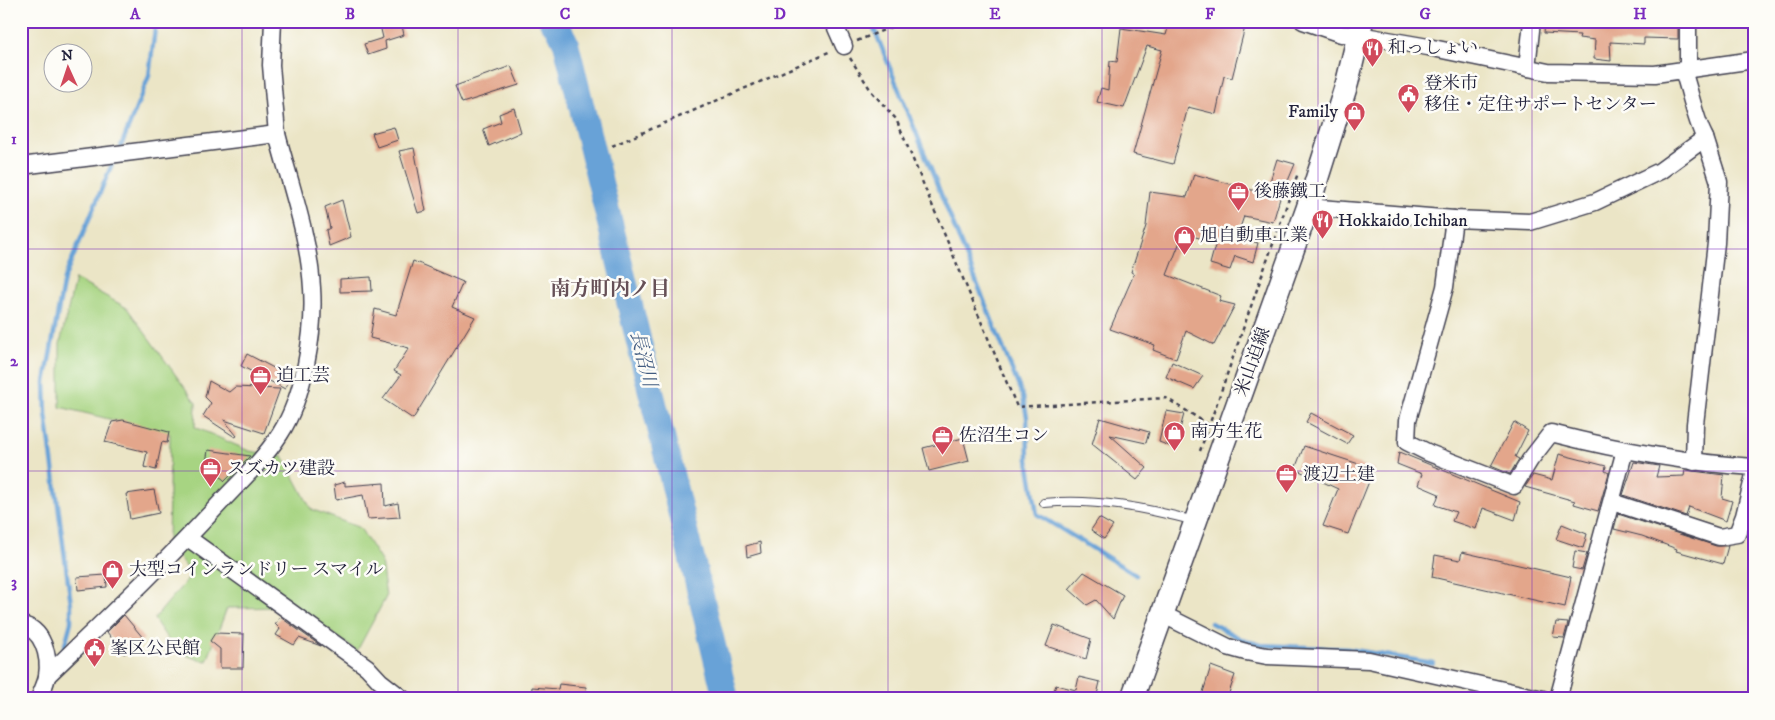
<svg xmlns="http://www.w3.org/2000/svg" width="1775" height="720" font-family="'IM FELL DW Pica','Noto Serif JP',serif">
<rect width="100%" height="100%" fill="#fdfcf7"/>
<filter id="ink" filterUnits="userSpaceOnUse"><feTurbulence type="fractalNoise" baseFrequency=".02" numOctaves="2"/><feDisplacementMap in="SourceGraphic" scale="10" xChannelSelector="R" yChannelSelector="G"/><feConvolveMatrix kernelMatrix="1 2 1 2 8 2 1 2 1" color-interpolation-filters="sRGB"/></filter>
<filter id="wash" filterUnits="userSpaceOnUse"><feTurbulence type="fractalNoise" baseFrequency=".0096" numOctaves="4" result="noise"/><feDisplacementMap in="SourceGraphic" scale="20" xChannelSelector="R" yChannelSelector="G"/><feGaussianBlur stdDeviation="1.12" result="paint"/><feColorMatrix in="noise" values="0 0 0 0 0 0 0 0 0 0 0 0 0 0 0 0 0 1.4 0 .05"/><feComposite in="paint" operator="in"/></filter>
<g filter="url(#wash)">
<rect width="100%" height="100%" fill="#ebe5c6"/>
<!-- green -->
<path fill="#a7d482" stroke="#647b5e" d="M 75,279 L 127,308 L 196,403 L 195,427 L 249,451 L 283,456 L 311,509 L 360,528 L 381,561 L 386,597 L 357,651 L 296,607 L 227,608 L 207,661 C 176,656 171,644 154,619 L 192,574 L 168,544 L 170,434 L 60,407 L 60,344 Z"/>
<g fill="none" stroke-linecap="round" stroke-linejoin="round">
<!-- stream -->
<g stroke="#68a2d7" stroke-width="4.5">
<path d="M 871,21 L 1023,397 L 1027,417 L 1028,460 L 1037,514 L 1136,575"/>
<path d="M 121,146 L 149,76 L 156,21"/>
<path d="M 1211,623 L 1243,640 L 1261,645 L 1348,649 L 1433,663"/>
<path d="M 63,652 L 71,622 L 71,604 L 46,414 L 45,382 L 64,279 L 112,164"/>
<path d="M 1464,690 L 1503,699"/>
</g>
<!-- river -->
<path stroke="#68a2d7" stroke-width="26" d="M 552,21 L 556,23 L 566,43 L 726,699"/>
</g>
<g id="blocks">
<!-- building -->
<g fill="#e3a68b">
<path d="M 379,21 L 401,21 L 404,35 L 385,41 L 386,49 L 368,55 L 364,44 L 383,38 Z"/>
<path d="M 1170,21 L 1214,21 L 1245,27 L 1232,78 L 1224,76 L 1216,114 L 1188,107 L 1173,164 L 1133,154 L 1162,50 L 1147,46 L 1124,108 L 1097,102 L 1101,88 L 1108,90 L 1110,61 L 1117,62 L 1121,28 L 1166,35 Z"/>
<path d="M 1545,21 L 1678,23 L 1678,39 L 1644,38 L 1644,44 L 1610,42 L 1611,61 L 1594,59 L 1595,40 L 1579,38 L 1580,35 L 1544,33 Z"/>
<path d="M 511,66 L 519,85 L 462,103 L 455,86 Z"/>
<path d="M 514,108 L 521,132 L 489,146 L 483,129 L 501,122 L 499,114 Z"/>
<path d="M 394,127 L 398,140 L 377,147 L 372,133 Z"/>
<path d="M 414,148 L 426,211 L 418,213 L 399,151 Z"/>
<path d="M 1277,159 L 1295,164 L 1285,188 L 1283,188 L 1273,222 L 1244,216 L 1237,237 L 1258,243 L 1253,262 L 1235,256 L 1230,270 L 1210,264 L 1216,242 L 1183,234 L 1167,275 L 1221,296 L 1219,301 L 1235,305 L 1214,345 L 1186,331 L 1176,359 L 1153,350 L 1155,345 L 1110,329 L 1134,274 L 1131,272 L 1146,226 L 1150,192 L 1187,197 L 1194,174 L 1266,194 Z"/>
<path d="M 342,200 L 351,237 L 329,246 L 326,230 L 330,228 L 325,207 Z"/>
<path d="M 413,261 L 463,282 L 452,307 L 475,317 L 413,419 L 383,399 L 401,375 L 394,371 L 409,348 L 370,338 L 375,309 L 396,315 Z"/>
<path d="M 371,277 L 372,291 L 340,292 L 340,279 Z"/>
<path d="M 247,354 L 291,377 L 285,389 L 241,366 Z"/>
<path d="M 1172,362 L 1203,376 L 1194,389 L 1166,377 Z"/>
<path d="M 209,381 L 229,392 L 235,387 L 280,389 L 264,433 L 224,420 L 237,436 L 235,437 L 203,416 L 211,403 L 205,397 Z"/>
<path d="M 1166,411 L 1184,414 L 1175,448 L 1159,442 Z"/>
<path d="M 1311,413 L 1353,435 L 1347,444 L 1306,422 Z"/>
<path d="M 1100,418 L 1149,432 L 1146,443 L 1110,435 L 1147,468 L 1137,480 L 1092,444 Z"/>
<path d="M 123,420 L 169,432 L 167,443 L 162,442 L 156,470 L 144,467 L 147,452 L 105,442 L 112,422 Z"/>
<path d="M 1514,422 L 1528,431 L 1515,457 L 1519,459 L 1510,474 L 1491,466 Z"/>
<path d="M 963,438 L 969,461 L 929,471 L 923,448 Z"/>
<path d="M 1304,446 L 1374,469 L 1348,534 L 1323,526 L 1338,489 L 1295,469 Z"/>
<path d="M 208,450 L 250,456 L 225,481 L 214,471 L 205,470 Z"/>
<path d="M 1399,452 L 1520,502 L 1515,520 L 1483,508 L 1476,529 L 1452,521 L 1456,512 L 1435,505 L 1439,494 L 1418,485 L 1422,474 L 1397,464 Z"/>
<path d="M 1559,454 L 1606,466 L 1605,471 L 1609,473 L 1598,511 L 1574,504 L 1575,501 L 1525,487 L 1533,475 L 1552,480 Z"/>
<path d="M 1634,462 L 1659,466 L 1656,477 L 1684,476 L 1685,470 L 1724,475 L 1722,498 L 1732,501 L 1726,521 L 1689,507 L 1686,516 L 1623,495 Z"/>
<path d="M 345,482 L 345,486 L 384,483 L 385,506 L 398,503 L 400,517 L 368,519 L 363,495 L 336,500 L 334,485 Z"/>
<path d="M 154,490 L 159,513 L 130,519 L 126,494 Z"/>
<path d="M 1618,514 L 1716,546 L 1728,546 L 1723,564 L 1676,551 L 1677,549 L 1642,536 L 1614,529 Z"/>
<path d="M 1099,518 L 1113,526 L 1104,539 L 1091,530 Z"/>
<path d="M 1562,524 L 1587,534 L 1583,548 L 1556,539 Z"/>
<path d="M 760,542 L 761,553 L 747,557 L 746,546 Z"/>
<path d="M 1575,551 L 1587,553 L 1582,570 L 1572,568 Z"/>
<path d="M 1462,552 L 1571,577 L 1565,607 L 1432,577 L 1435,555 L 1460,560 Z"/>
<path d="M 1084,572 L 1123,595 L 1113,619 L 1096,600 L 1087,605 L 1069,589 Z"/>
<path d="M 106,575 L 107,587 L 78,590 L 77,577 Z"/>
<path d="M 124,615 L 144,639 L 124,654 L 107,632 Z"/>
<path d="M 280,617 L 321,646 L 299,638 L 294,645 L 276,635 L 280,629 L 275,624 Z"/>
<path d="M 1556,622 L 1568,623 L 1564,638 L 1553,637 Z"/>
<path d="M 1054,625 L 1091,639 L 1086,659 L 1046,646 Z"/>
<path d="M 215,633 L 244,634 L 243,668 L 220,668 L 220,649 L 210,641 Z"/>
<path d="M 1211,666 L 1235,675 L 1227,699 L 1201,699 Z"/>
<path d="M 1079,677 L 1100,682 L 1096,699 L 1051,699 L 1056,685 L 1076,690 Z"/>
<path d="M 559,684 L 586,687 L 585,699 L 531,699 L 532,687 L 558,689 Z"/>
</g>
</g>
</g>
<g filter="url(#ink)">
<use href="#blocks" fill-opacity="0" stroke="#403f50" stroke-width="1"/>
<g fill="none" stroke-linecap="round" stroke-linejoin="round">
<defs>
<path id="service" d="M 1044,503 C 1095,498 1146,508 1195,521"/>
<g id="minor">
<path d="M 273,21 L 271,65 L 277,134"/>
<path d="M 833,21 L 844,46"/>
<path d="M 1303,21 L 1341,34 L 1359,35 L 1428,47 L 1548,72 L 1655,74 L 1754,60"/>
<path d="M 1527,68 L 1532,21"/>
<path d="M 1688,71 L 1688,21"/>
<path d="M 21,166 L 277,134 C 290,184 309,236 312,288 C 315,332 304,397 280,434 C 264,459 241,481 221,502 C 165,563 106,619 47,676"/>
<path d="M 1308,207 L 1454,219 L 1530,222 L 1595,202 L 1660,171 L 1705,138 C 1694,117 1691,93 1683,71"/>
<path d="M 1454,219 L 1445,287 L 1408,420 L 1407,442 L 1429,453 L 1514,486 L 1530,460 L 1551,433 C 1618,450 1685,463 1754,467"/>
<path d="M 1694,462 L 1695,424 L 1716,243 L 1719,182 L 1705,138"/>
<path d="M 1612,502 L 1719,537 L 1737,534 L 1744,516 L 1754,475"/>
<path d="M 188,538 L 367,667 L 380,681 L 403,699"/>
<path d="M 1162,614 L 1228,647 L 1246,652 L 1267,656 L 1369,660 L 1543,699"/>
<path d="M 21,625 C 43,628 50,657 47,676 C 46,684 41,692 39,699"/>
<path d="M 1558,699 L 1625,450"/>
</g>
<path id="secondary" d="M 1132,699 L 1308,207 L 1347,83 L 1362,21"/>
</defs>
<!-- service casing -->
<use href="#service" stroke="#403f50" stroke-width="10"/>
<!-- minor casing -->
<use href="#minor" stroke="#403f50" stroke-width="19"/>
<!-- secondary casing -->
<use href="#secondary" stroke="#403f50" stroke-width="25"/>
<!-- path -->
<g stroke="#403f50" stroke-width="2.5" stroke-dasharray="4 4" stroke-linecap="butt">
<path d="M 857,41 L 906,21"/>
<path d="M 850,58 L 872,92 L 896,119 L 1017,407 L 1166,398 L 1209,425"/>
<path d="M 612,146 L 831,51"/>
<path d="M 1200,451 L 1298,173"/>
</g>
<!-- service -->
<use href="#service" stroke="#fff" stroke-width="8"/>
<!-- minor -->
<use href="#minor" stroke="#fff" stroke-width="16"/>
<!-- secondary -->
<use href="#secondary" stroke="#fff" stroke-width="22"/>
</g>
</g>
<!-- grid -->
<path fill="none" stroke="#7b2cbf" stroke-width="1" stroke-opacity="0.55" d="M 242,21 L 242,699M 458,21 L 458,699M 672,21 L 672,699M 888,21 L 888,699M 1102,21 L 1102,699M 1318,21 L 1318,699M 1532,21 L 1532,699M 21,249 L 1754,249M 21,471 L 1754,471"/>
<!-- icons -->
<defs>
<symbol id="restaurant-pin" viewBox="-11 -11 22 30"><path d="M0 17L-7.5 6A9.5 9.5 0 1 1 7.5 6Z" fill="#d1495b" stroke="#fdfcf7"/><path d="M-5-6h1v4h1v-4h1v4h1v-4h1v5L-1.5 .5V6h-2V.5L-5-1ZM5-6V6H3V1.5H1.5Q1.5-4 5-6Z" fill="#fff"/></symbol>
<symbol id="civic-pin" viewBox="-11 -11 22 30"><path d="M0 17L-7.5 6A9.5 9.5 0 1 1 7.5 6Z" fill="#d1495b" stroke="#fdfcf7"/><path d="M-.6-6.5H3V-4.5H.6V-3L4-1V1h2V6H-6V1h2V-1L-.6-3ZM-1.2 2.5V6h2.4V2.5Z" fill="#fff"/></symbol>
<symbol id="shop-pin" viewBox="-11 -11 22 30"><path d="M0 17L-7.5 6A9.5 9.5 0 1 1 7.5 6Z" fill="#d1495b" stroke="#fdfcf7"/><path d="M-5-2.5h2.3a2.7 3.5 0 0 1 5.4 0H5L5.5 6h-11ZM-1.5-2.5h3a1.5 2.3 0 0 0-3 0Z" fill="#fff"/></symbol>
<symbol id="office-pin" viewBox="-11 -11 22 30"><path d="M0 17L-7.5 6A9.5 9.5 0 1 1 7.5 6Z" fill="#d1495b" stroke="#fdfcf7"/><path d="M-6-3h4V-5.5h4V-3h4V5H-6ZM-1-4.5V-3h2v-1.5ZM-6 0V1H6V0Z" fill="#fff"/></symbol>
</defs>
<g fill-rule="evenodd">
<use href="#restaurant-pin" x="1360" y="36" width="25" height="34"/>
<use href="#civic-pin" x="1396" y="82" width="25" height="34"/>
<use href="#shop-pin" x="1342" y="100" width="25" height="34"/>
<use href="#office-pin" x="1226" y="180" width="25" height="34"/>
<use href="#restaurant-pin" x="1310" y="208" width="25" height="34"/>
<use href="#shop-pin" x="1172" y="224" width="25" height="34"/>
<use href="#office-pin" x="248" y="364" width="25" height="34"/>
<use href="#shop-pin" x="1162" y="420" width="25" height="34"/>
<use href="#office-pin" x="930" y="424" width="25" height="34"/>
<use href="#office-pin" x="198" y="456" width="25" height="34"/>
<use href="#office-pin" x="1274" y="462" width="25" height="34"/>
<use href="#shop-pin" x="100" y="558" width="25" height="34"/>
<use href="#civic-pin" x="82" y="636" width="25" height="34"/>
</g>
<g text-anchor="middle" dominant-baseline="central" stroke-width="5" stroke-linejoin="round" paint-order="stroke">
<!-- poi labels -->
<g font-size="18" fill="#22223b" stroke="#fdfcf7" text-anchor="start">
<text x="1388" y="48">和っしょい</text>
<text x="1424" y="84">登米市<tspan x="1424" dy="21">移住・定住サポートセンター</tspan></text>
<text x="1338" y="112" text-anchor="end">Family</text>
<text x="1254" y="192">後藤鐵工</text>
<text x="1338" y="221">Hokkaido Ichiban</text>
<text x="1200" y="236">旭自動車工業</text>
<text x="276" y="376">迫工芸</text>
<text x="1190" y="432">南方生花</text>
<text x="959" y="436">佐沼生コン</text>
<text x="227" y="469">スズカツ建設</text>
<text x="1303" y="475">渡辺土建</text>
<text x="129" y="570">大型コインランドリー スマイル</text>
<text x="110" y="649">峯区公民館</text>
</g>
<!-- street labels -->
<g font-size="18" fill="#22223b" stroke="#fdfcf7">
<text transform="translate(1253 362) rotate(-70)">米山迫線</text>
</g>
<!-- water labels -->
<g font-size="19" font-style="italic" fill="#425c81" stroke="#fdfcf7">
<text transform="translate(643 359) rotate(76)">長沼川</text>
</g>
<!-- quarter labels -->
<g font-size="20" font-weight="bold" fill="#665057" stroke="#fdfcf7">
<text x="610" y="289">南方町内ノ目</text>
</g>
</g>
<!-- margin -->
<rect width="1775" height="720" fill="none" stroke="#fdfcf7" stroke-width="55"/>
<!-- north arrow -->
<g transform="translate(68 68) rotate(357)"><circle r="24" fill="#fdfcf7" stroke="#a5a5ac"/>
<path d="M0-4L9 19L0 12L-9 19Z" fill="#d1495b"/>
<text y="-8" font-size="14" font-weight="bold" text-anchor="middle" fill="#22223b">N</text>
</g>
<rect x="28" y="28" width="1720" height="664" fill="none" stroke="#7b2cbf" stroke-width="2"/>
<g font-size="16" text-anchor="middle" font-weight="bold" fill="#7b2cbf">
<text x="135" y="19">A</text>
<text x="350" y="19">B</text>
<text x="565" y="19">C</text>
<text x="780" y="19">D</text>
<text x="995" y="19">E</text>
<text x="1210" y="19">F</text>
<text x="1425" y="19">G</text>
<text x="1640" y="19">H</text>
<text x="14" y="144">1</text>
<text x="14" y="366">2</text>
<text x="14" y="587">3</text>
</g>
</svg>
